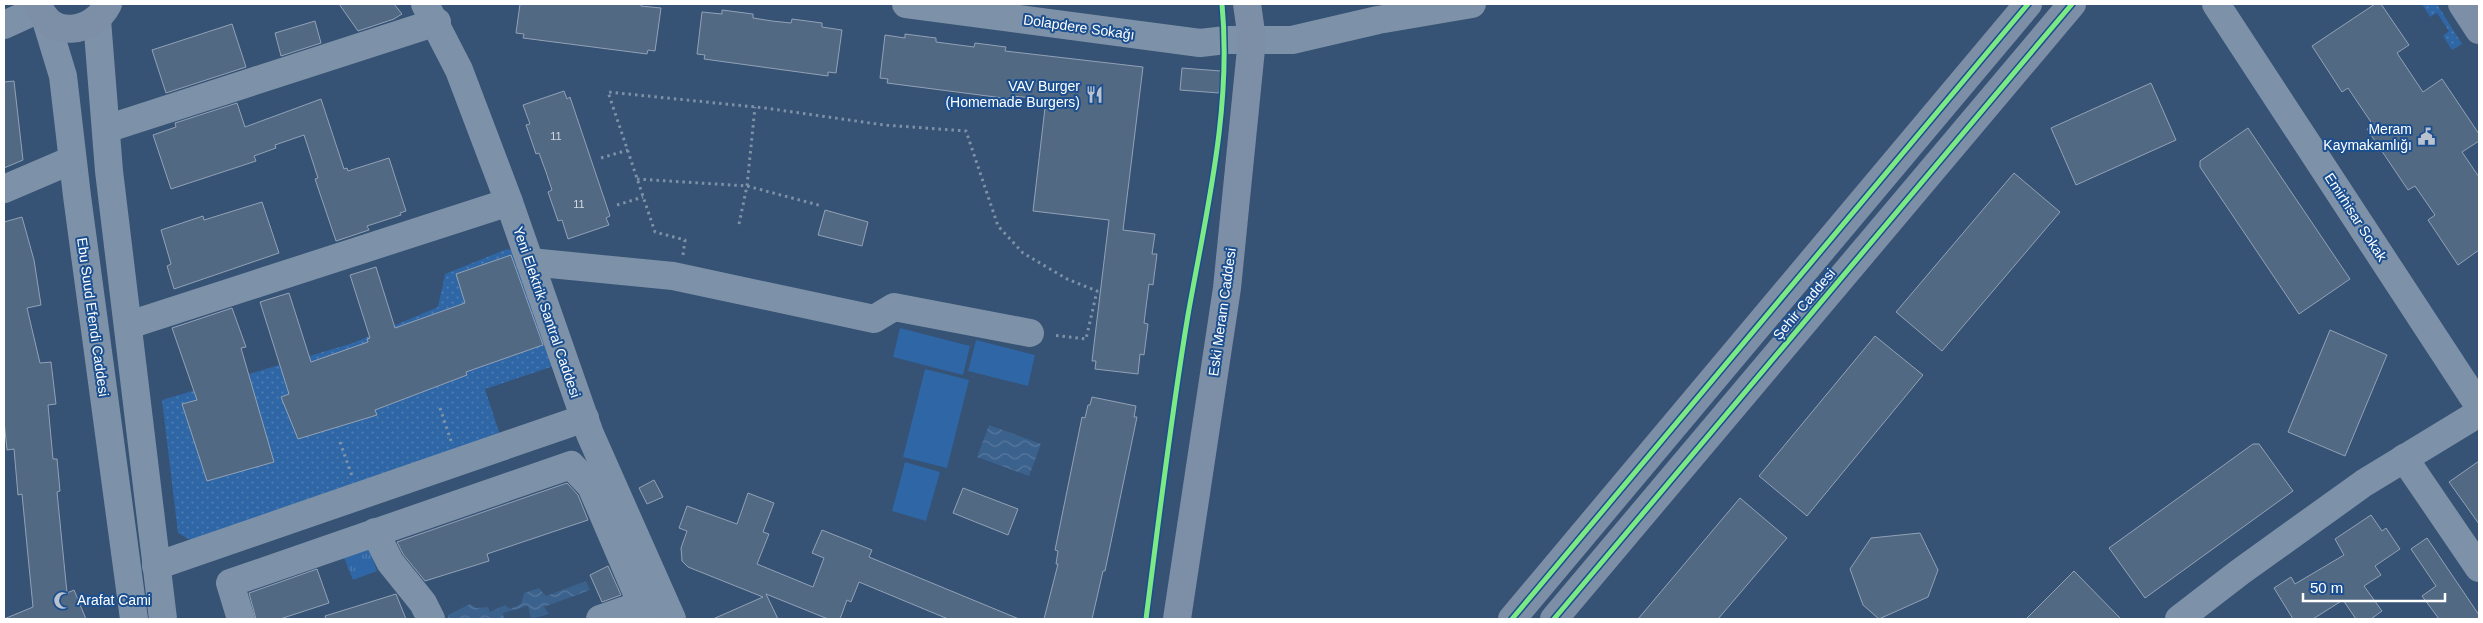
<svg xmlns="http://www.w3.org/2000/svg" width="2483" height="623" font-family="Arial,sans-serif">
<defs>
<pattern id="grass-dots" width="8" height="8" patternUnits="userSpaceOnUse" patternTransform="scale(1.25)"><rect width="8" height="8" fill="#2f66a5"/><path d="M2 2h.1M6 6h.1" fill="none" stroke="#4e7db2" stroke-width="1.8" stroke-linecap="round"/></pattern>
<pattern id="park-tufts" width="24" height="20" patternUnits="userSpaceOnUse" patternTransform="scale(1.25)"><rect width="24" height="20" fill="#2f66a5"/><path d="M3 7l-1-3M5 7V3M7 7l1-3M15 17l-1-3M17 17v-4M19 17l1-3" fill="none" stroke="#4e7db2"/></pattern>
<pattern id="water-waves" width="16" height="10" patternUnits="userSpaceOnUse" patternTransform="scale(1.25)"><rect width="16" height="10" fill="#3b618d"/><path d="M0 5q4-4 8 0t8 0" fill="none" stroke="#58799e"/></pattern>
</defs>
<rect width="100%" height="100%" fill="#365274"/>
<!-- grass -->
<g fill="url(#grass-dots)">
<path d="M 2422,4 L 2437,4 L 2462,44 L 2452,50 L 2443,36 L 2449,31 L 2437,13 L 2430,17 Z"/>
<path d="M 507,249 L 519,251 L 557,365 L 485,389 L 500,435 L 194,542 L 178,533 L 162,400 L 353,343 L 438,307 L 445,274 Z"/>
</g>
<!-- park -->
<path fill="url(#park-tufts)" d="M 367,543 L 377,571 L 353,580 L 342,553 Z"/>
<!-- pitch -->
<g fill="#2f66a5">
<path d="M 900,328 L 970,346 L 963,375 L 893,357 Z"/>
<path d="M 976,340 L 1035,355 L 1028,386 L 968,371 Z"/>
<path d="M 925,369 L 969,380 L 947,468 L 903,457 Z"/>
<path d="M 905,462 L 940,472 L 926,521 L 892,511 Z"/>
</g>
<!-- water -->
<g fill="url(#water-waves)">
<path d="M 989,425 L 1041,444 L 1029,476 L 977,457 Z"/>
<path d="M 586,581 L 590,590 L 544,607 L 549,614 L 531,619 L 528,606 L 503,613 L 504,619 L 448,619 L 448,615 L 470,604 L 476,608 L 488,607 L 490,612 L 505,605 L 510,609 L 521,604 L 524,593 L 539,588 L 546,596 Z"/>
</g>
<!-- building -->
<g fill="#526984" stroke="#92a2b6">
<path d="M 339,4 L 394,4 L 402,14 L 394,19 L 358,31 Z"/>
<path d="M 520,4 L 641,4 L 641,6 L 661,8 L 655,51 L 648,50 L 647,54 L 523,38 L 524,34 L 516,33 Z"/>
<path d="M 2375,4 L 2381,4 L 2409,45 L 2397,53 L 2423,92 L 2442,79 L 2479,134 L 2479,141 L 2462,152 L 2479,177 L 2479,250 L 2458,265 L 2428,220 L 2435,215 L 2415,186 L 2408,190 L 2367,129 L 2373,125 L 2348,88 L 2342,92 L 2312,46 Z"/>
<path d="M 722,10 L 753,14 L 753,18 L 772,21 L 791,23 L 792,19 L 822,23 L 822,27 L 842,30 L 836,73 L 828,72 L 828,76 L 704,59 L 705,55 L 697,54 L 702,12 L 722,14 Z"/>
<path d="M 315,21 L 321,43 L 281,56 L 275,33 Z"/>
<path d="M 232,24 L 246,67 L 166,93 L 152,50 Z"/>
<path d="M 905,34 L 936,38 L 936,42 L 974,47 L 975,43 L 1006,47 L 1005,51 L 1143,67 L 1123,230 L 1155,234 L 1152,254 L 1157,254 L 1153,285 L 1149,284 L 1144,323 L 1148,324 L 1144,355 L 1140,354 L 1138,374 L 1095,369 L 1096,361 L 1092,361 L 1109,220 L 1033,211 L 1046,99 L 1011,96 L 1011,99 L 887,83 L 888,79 L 880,78 L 885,35 L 905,38 Z"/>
<path d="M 1182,68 L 1221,71 L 1219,93 L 1180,90 Z"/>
<path d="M 14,81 L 23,160 L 4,168 L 4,82 Z"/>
<path d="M 2151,83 L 2176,140 L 2076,185 L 2051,128 Z"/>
<path d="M 564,91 L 567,99 L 570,97 L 610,216 L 606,218 L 609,225 L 568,239 L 562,220 L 558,221 L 548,192 L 552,190 L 546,172 L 539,153 L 536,154 L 526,125 L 530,124 L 523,105 Z"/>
<path d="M 321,99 L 344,169 L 347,168 L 348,171 L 389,158 L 406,211 L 400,213 L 401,215 L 367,226 L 369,230 L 336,241 L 315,179 L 318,178 L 304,135 L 275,145 L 276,148 L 254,156 L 256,161 L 171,189 L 153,135 L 176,127 L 175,123 L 237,103 L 245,127 Z"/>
<path d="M 2248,128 L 2350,279 L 2299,314 L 2200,167 L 2200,161 Z"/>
<path d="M 2014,173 L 2060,212 L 1942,351 L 1896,312 Z"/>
<path d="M 262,202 L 279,253 L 174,289 L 167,266 L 171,264 L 161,230 L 203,216 L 204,220 Z"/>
<path d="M 825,210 L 868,222 L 862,246 L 818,235 Z"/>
<path d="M 22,217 L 34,260 L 41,305 L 27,308 L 40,363 L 51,362 L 56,404 L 48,405 L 53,459 L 57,459 L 60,491 L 57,492 L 67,593 L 74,590 L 86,619 L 4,619 L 33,607 L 22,494 L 18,495 L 14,449 L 7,450 L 4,421 L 4,222 Z"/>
<path d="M 511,255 L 543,345 L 466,372 L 467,375 L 375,410 L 377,415 L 298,439 L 281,397 L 289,394 L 260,302 L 289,293 L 311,362 L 368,342 L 367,339 L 370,338 L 350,275 L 376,267 L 395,328 L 465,303 L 456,274 Z"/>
<path d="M 232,308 L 246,347 L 241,348 L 274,462 L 207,481 L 182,404 L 197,400 L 172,328 Z"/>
<path d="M 2330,330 L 2387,355 L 2345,456 L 2288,432 Z"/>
<path d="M 1875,336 L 1923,375 L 1807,516 L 1759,476 Z"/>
<path d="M 1092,397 L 1136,406 L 1134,417 L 1137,417 L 1105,571 L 1103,571 L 1092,619 L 1044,619 L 1058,564 L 1056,564 L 1058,551 L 1055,550 L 1082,417 L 1085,418 L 1088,405 L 1090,405 Z"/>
<path d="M 2253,444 L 2259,444 L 2293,491 L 2145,598 L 2109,548 Z"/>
<path d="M 2479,461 L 2479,524 L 2449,482 Z"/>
<path d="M 654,480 L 663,497 L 647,504 L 639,488 Z"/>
<path d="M 567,483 L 578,495 L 588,520 L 487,554 L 489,561 L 425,581 L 403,554 L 397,542 Z"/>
<path d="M 963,488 L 1018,509 L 1008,535 L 953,513 Z"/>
<path d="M 748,493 L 774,503 L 763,532 L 769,534 L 757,564 L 813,587 L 824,558 L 812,553 L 822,530 L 872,550 L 869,557 L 1019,619 L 948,619 L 859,582 L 851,602 L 847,600 L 840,619 L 828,619 L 766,594 L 778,619 L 713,619 L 763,597 L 688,567 L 682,561 L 681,548 L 687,531 L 679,528 L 687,506 L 737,524 Z"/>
<path d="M 1740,498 L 1787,538 L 1718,619 L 1638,619 Z"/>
<path d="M 2371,515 L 2382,531 L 2386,528 L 2400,549 L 2375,566 L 2381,575 L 2364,586 L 2382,611 L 2371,619 L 2356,619 L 2343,600 L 2313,619 L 2293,619 L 2274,588 L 2291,577 L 2295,584 L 2344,555 L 2335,539 Z"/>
<path d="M 1920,533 L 1938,570 L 1928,597 L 1879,619 L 1863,605 L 1850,569 L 1871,538 Z"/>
<path d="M 2427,538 L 2479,615 L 2479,619 L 2439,619 L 2422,596 L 2436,586 L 2411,549 Z"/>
<path d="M 608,566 L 621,595 L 602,602 L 590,575 Z"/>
<path d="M 317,569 L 329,603 L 280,619 L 256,619 L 249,593 Z"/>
<path d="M 2074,571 L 2121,619 L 2026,619 Z"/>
<path d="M 396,594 L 406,619 L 326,619 L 325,616 Z"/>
</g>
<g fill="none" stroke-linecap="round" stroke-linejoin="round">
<!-- path -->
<g stroke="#7d92a8" stroke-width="3" stroke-dasharray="2.5 4" stroke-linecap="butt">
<path d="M 601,158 L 628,150"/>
<path d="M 637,179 L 747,186 L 822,206"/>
<path d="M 617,205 L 643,197"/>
<path d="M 739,224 L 747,186 L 755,107"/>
<path d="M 683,255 L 685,240 L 655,232 L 608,92 L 765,108 L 884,125 L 966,131 L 998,226 L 1023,253 L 1067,279 L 1097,291 L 1086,339 L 1052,335"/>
<path d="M 440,408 L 451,441"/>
<path d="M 340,442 L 352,476"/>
</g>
<!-- minor -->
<g stroke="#7d92a8" stroke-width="28">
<path d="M 425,4 L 459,70 L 509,202 L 590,434 L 672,619"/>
<path d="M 906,4 L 1200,43 L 1226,40 L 1292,40 L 1378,20 L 1472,4"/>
<path d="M 2216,4 L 2479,406"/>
<path d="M 45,17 L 63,76 L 77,196 L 134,619"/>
<path d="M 97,20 L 109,171 L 163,619"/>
<path d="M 4,25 L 39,9"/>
<path d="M 106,129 L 437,22"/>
<path d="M 4,189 L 72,160"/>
<path d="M 530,262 L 673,276 L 874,319 L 894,307 L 1030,333"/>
<path d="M 129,325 L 509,202"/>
<path d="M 2404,458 L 2479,568"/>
<path d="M 375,532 L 390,562 L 423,603 L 431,619"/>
<path d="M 156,566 L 585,418"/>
<path d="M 241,619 L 230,583 L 571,465 L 591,486 L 648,619"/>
<path d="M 600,619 L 640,605"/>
<path d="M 2179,619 L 2240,572 L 2364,483 L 2479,413"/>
</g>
<!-- major -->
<g stroke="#7d8ea7" stroke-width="28">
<path d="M 38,4 C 49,40 93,34 108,4"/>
<path d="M 2462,4 L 2479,30"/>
<path d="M 1177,619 L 1227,288 L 1252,39 L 1247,4"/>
<path d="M 1512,619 L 2028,4"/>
<path d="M 1554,619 L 2072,4"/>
</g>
<defs>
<g id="cycleway">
<path d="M 1146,619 C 1159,518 1171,416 1188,315 C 1206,213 1232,108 1222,4"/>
<path d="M 1512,619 L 2028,4"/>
<path d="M 1554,619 L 2072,4"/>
</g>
</defs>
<!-- cycleway casing -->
<use href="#cycleway" stroke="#1b4f8f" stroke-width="8"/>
<!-- cycleway -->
<use href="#cycleway" stroke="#7ce984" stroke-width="5"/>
</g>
<!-- icons -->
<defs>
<symbol id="restaurant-bare" viewBox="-9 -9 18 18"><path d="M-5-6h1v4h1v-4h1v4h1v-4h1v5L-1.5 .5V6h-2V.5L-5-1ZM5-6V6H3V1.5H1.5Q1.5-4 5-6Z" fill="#b9c2ce" stroke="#1b4f8f" stroke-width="2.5" paint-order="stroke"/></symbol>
<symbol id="civic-bare" viewBox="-9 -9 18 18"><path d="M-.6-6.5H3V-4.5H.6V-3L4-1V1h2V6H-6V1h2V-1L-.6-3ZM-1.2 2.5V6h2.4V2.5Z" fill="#b9c2ce" stroke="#1b4f8f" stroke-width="2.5" paint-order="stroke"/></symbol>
<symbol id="mosque-bare" viewBox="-9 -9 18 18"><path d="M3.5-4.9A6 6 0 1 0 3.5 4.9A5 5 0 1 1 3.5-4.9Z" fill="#b9c2ce" stroke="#1b4f8f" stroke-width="2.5" paint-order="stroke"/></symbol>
</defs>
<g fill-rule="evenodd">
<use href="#restaurant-bare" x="1082" y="82" width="25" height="25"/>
<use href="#civic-bare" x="2414" y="124" width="25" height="25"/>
<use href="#mosque-bare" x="50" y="588" width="25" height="25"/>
</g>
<g text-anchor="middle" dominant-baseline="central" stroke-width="4" stroke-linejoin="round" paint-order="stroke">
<!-- number labels -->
<g font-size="11" fill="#d4dae0">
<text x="556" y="136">11</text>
<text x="579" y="204">11</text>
</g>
<!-- street labels -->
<g font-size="14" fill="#fff" stroke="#1b4f8f">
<text transform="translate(1079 27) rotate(8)">Dolapdere Sokağı</text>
<text transform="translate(2356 217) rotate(57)">Emirhisar Sokak</text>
<text transform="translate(1804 304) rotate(-50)">Şehir Caddesi</text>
<text transform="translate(547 312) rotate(71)">Yeni Elektrik Santral Caddesi</text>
<text transform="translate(1222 312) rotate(-82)">Eski Meram Caddesi</text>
<text transform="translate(93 317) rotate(82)">Ebu Suud Efendi Caddesi</text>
</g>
<!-- poi labels -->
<g font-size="14" fill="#fff" stroke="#1b4f8f" text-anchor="end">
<text x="1080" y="86">VAV Burger<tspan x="1080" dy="16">(Homemade Burgers)</tspan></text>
<text x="2412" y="129">Meram<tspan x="2412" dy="16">Kaymakamlığı</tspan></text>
<text x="77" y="600" text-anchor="start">Arafat Cami</text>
</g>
</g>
<!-- border -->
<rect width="2483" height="623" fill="none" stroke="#ffffff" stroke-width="10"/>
<!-- scale -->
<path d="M2303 593v8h142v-8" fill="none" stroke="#ffffff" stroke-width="2.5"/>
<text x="2310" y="593" font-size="15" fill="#ffffff" stroke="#1b4f8f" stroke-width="4" paint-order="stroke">50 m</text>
</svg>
